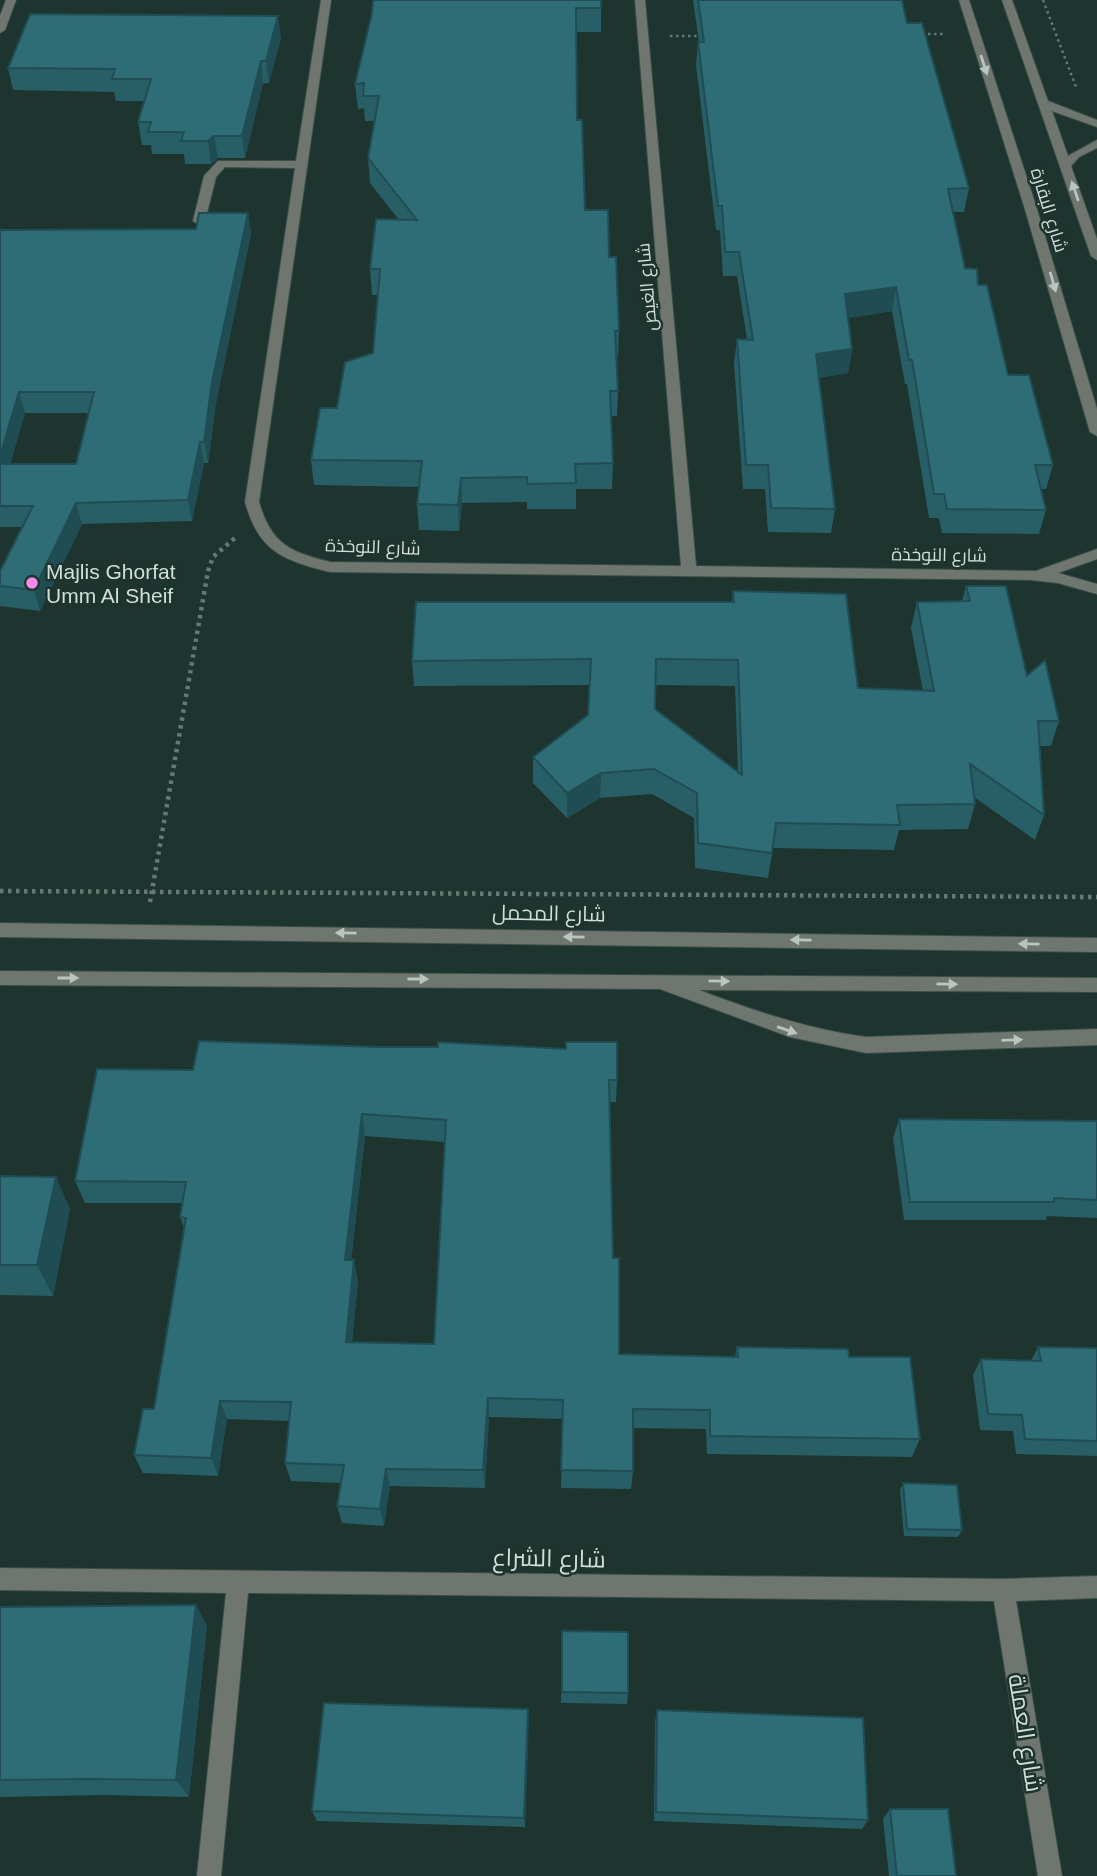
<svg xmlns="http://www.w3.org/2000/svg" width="1097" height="1876" font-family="Arial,Cairo,sans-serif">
<rect width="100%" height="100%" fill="#1e342e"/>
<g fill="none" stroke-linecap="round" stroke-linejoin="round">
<defs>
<g id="minor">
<path d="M 6,0 L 16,0 L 5,30 L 0,33 L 0,16 Z"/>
<path d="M 321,0 L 331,0 L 259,502 C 271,544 290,552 330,562 L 681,566 L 635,0 L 645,0 L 696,566 L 1036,571 L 1097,549 L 1097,559 L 1058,573 L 1097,584 L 1097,594 L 1058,583 L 1031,580 L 330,572 C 283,560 259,552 245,502 L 295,168 L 225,167 L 216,177 L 205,221 L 199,225 L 193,221 L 204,176 L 218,161 L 296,161 Z"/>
<path d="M 959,0 L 969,0 L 1036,206 L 1097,409 L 1097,436 L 1090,432 L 1024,206 Z"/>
<path d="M 1002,0 L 1012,0 L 1048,101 L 1097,120 L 1097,127 L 1052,111 L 1068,156 L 1097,140 L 1097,148 L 1079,157 L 1071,166 L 1097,239 L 1097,260 L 1091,256 Z"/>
<path d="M 0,923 L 1097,938 L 1097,952 L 0,937 Z"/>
<path d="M 0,971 L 1097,978 L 1097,992 L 699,990 C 754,1011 808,1029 866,1037 L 1097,1029 L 1097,1045 L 866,1053 L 790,1037 L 660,989 L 0,985 Z"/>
<path d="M 0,1568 L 1003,1579 L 1097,1576 L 1097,1598 L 1016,1601 L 1062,1876 L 1038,1876 L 994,1601 L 248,1593 L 221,1876 L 197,1876 L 226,1593 L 0,1590 Z"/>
</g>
</defs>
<!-- minor casing -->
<use href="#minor" stroke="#3b4f4a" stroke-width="2"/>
<!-- path-far1 -->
<g stroke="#677974" stroke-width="2.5" stroke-dasharray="2.5 3.5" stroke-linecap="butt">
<path d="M 1043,0 L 1076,87"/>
<path d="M 922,34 L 945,34"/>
<path d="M 670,36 L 704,36"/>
</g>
<!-- path -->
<g stroke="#677974" stroke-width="4.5" stroke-dasharray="3.5 4.5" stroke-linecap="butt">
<path d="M 0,891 L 1097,897"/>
<path d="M 150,902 L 208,571 L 213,557 L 235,538"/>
</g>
<!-- minor -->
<use href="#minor" fill="#6f766f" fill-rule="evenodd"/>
</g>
<!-- wall -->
<g fill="#285e65" fill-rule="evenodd">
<path d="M 373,0 L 601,8 L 601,32 L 576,32 L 577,120 L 585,210 L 609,257 L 619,331 L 618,356 L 616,356 L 618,391 L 617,416 L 611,416 L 613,463 L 612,489 L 576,489 L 576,509 L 527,509 L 527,502 L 462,503 L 459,531 L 419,530 L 417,504 L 419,487 L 314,485 L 311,460 L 337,408 L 373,353 L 378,295 L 372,295 L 370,269 L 399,220 L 370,183 L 368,158 L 374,121 L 365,121 L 364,108 L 358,109 L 355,84 L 372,13 Z"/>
<path d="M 693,0 L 902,0 L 907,23 L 969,188 L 964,212 L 953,212 L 965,268 L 978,285 L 1008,375 L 1053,465 L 1046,489 L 1041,489 L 1046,510 L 1039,534 L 942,533 L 939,518 L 929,518 L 907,384 L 905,384 L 892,311 L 848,318 L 852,349 L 848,373 L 819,378 L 835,509 L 831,533 L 768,532 L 765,489 L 743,489 L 734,363 L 737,339 L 747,339 L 737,276 L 723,276 L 720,230 L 716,230 L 696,65 L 698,42 L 699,42 Z"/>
<path d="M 281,38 L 269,83 L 263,83 L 245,158 L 218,158 L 211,164 L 185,164 L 184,154 L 152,154 L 151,145 L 142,145 L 138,122 L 144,101 L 116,101 L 114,92 L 13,90 L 8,68 Z"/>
<path d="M 248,213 L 251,234 L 216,403 L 208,463 L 204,463 L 192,521 L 82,524 L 40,611 L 0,606 L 0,572 L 22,527 L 0,527 L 0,230 L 196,229 ZM 25,413 L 89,413 L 76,464 L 10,464 Z"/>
<path d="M 966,586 L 1027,676 L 1059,721 L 1051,746 L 1039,746 L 1044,815 L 1035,840 L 974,797 L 975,804 L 968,829 L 899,830 L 894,850 L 773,848 L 768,878 L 695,868 L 694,818 L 652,794 L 600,798 L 567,818 L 533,783 L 533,757 L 588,715 L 589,685 L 414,686 L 412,661 L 732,602 L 733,591 L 858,688 L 923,691 L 911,628 L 917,602 L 962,601 ZM 656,685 L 735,686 L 738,772 L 655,709 Z"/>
<path d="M 97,1069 L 617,1080 L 616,1102 L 610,1102 L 613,1258 L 619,1354 L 735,1357 L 737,1347 L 849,1357 L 920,1439 L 912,1457 L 707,1454 L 706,1429 L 633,1428 L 633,1471 L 631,1489 L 561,1488 L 563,1419 L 489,1417 L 485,1488 L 390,1486 L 384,1526 L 342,1523 L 337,1506 L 341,1483 L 291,1481 L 285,1463 L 289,1421 L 227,1419 L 218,1476 L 143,1473 L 134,1455 L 154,1409 L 184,1228 L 180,1217 L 183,1203 L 85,1203 L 75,1181 ZM 365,1136 L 445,1142 L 434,1344 L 352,1342 L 358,1281 L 351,1260 Z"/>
<path d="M 899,1119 L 1097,1121 L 1097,1218 L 1047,1216 L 1046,1220 L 904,1220 L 893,1138 Z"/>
<path d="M 0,1176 L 70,1209 L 53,1296 L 0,1295 Z"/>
<path d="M 1038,1347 L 1097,1348 L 1097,1456 L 1016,1454 L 1013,1431 L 980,1430 L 973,1375 L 981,1359 L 1031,1361 Z"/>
<path d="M 903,1483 L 962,1530 L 958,1537 L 904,1536 L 900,1490 Z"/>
<path d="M 196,1605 L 207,1626 L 189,1797 L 104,1795 L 0,1797 L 0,1607 Z"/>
<path d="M 562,1631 L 628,1693 L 627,1704 L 561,1703 Z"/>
<path d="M 528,1709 L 525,1827 L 317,1821 L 312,1811 Z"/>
<path d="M 657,1710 L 868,1820 L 862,1829 L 654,1821 L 655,1722 Z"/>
<path d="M 890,1809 L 956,1876 L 889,1876 L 883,1819 Z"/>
</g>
<!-- shaded-wall -->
<g fill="#204c53">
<path d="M 278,16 L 281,38 L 269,83 L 266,61 Z"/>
<path d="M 261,61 L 263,83 L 245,158 L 242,136 Z"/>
<path d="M 214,136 L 218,158 L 211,164 L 208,141 Z"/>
<path d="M 248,213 L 251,234 L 216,403 L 208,463 L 204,442 L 212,382 Z"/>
<path d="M 896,287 L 892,311 L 842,319 L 845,294 Z"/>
<path d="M 852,349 L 848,373 L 813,379 L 816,354 Z"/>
<path d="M 19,392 L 25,413 L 4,485 L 0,471 L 0,456 Z"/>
<path d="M 200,442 L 204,463 L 192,521 L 188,500 Z"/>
<path d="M 461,478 L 462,503 L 459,531 L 458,505 Z"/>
<path d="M 76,503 L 82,524 L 40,611 L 34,590 Z"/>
<path d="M 601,773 L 600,798 L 567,818 L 567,793 Z"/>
<path d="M 362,1114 L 365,1136 L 349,1281 L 345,1260 Z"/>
<path d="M 56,1177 L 70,1209 L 53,1296 L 37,1265 Z"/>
<path d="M 354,1260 L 358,1281 L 350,1361 L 346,1342 Z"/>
<path d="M 488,1398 L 489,1417 L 485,1488 L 483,1470 Z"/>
<path d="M 220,1401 L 227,1419 L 218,1476 L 211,1458 Z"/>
<path d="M 386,1469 L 390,1486 L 384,1526 L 380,1509 Z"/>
<path d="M 196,1605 L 207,1626 L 189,1797 L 176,1780 Z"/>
<path d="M 528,1709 L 529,1720 L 525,1827 L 524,1818 Z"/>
</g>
<!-- building -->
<g fill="#2e6d76" stroke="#204c53" stroke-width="2" fill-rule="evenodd">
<path d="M 373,0 L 601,0 L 601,8 L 576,8 L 577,120 L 582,120 L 585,210 L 608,210 L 609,257 L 616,257 L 619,331 L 615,331 L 618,391 L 610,391 L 613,463 L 575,464 L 576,483 L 527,484 L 527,477 L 461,478 L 458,505 L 417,504 L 422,461 L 311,460 L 320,408 L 337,408 L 345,362 L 373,353 L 380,269 L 370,269 L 376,219 L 417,220 L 368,158 L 379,96 L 363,96 L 364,83 L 355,84 L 372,13 Z"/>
<path d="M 698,0 L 902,0 L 907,23 L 922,23 L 969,188 L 948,189 L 965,268 L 977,269 L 978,285 L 987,285 L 1008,375 L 1029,375 L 1053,465 L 1035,465 L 1046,510 L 947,509 L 944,494 L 934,494 L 912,360 L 909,360 L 896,287 L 845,294 L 852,349 L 816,354 L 835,509 L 771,508 L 768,465 L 746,465 L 737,339 L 753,340 L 739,252 L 725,252 L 722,206 L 718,206 L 698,42 L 704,42 Z"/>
<path d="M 30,14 L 278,16 L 266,61 L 261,61 L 242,136 L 214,136 L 208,141 L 181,141 L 184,132 L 148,132 L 151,122 L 138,122 L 151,79 L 112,79 L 115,69 L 8,68 Z"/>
<path d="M 199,213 L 248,213 L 212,382 L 204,442 L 200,442 L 188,500 L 76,503 L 34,590 L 0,586 L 0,571 L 33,506 L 0,506 L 0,464 L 76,464 L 94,392 L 19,392 L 0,456 L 0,230 L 196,229 Z"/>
<path d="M 966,586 L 1006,586 L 1027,676 L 1045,660 L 1059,721 L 1038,721 L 1044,815 L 970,764 L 975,804 L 897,805 L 900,825 L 776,823 L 772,853 L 698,843 L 697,793 L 654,769 L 601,773 L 567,793 L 533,757 L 588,715 L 591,659 L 412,661 L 416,602 L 734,602 L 733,591 L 846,594 L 858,688 L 934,691 L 917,602 L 970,601 ZM 656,659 L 738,660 L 742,775 L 655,709 Z"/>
<path d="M 199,1041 L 379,1047 L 438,1047 L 438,1042 L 566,1049 L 566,1042 L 617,1042 L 617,1080 L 609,1080 L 613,1258 L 619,1258 L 619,1354 L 738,1357 L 737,1347 L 848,1349 L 849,1357 L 910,1357 L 920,1439 L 710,1436 L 710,1410 L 633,1409 L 633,1471 L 561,1470 L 563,1400 L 488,1398 L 483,1470 L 386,1469 L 380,1509 L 337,1506 L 344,1465 L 285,1463 L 291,1402 L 220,1401 L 211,1458 L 134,1455 L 143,1409 L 154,1409 L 186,1218 L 180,1217 L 186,1182 L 75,1181 L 97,1069 L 193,1070 ZM 362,1114 L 446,1120 L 434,1344 L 346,1342 L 354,1260 L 345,1260 Z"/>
<path d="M 899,1119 L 1097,1121 L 1097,1200 L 1054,1198 L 1054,1202 L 910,1202 Z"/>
<path d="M 0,1176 L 56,1177 L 37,1265 L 0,1265 Z"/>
<path d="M 1038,1347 L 1097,1348 L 1097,1441 L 1025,1439 L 1022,1415 L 988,1414 L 981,1359 L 1041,1361 Z"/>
<path d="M 903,1483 L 957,1485 L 962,1530 L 907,1529 Z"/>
<path d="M 196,1605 L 176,1780 L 89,1779 L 0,1780 L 0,1607 Z"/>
<path d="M 562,1631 L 628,1632 L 628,1693 L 562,1692 Z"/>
<path d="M 324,1703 L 528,1709 L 524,1818 L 312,1811 Z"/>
<path d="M 657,1710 L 863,1718 L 868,1820 L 656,1812 Z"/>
<path d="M 890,1809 L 948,1809 L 956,1876 L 897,1876 Z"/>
</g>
<!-- one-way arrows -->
<defs><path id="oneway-solid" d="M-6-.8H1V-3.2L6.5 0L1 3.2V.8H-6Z" transform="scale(1.75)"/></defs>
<g fill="#b9c5c0">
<use href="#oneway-solid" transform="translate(984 65) rotate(72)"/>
<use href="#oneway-solid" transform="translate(1075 191) rotate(-109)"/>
<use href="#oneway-solid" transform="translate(1053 282) rotate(74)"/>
<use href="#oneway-solid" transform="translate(346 933) rotate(-179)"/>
<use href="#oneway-solid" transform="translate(574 937) rotate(-179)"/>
<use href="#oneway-solid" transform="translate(801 940) rotate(-179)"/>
<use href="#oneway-solid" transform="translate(1029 944) rotate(-179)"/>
<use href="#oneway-solid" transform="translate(68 978)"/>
<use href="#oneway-solid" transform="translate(418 979)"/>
<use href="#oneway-solid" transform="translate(719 981) rotate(1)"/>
<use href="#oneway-solid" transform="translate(947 984) rotate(1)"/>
<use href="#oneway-solid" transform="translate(787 1030) rotate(19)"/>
<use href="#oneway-solid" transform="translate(1012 1040) rotate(-2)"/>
</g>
<!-- markers -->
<circle fill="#f589ee" stroke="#1e342e" stroke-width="2.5" cx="32" cy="583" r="7"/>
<g text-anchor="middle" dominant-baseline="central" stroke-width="5" stroke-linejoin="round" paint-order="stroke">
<!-- far-street labels -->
<g font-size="18" fill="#d2dfdb" stroke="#1e342e">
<text transform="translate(1049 210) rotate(73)">شارع البقارة</text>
<text transform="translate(647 287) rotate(-95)">شارع الغيص</text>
<text transform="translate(373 547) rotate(2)">شارع النوخذة</text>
<text transform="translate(939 555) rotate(1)">شارع النوخذة</text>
</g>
<!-- poi labels -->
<g font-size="21" fill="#d2dfdb" stroke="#1e342e" text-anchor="start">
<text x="46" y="571">Majlis Ghorfat<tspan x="46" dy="24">Umm Al Sheif</tspan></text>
</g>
<!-- street labels -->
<g font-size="21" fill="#d2dfdb" stroke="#1e342e">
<text transform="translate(549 913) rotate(1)">شارع المحمل</text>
</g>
<!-- near-street labels -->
<g font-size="24" fill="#d2dfdb" stroke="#1e342e">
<text transform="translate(549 1558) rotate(1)">شارع الشراع</text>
<text transform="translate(1026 1733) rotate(81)">شارع العملة</text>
</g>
</g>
</svg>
